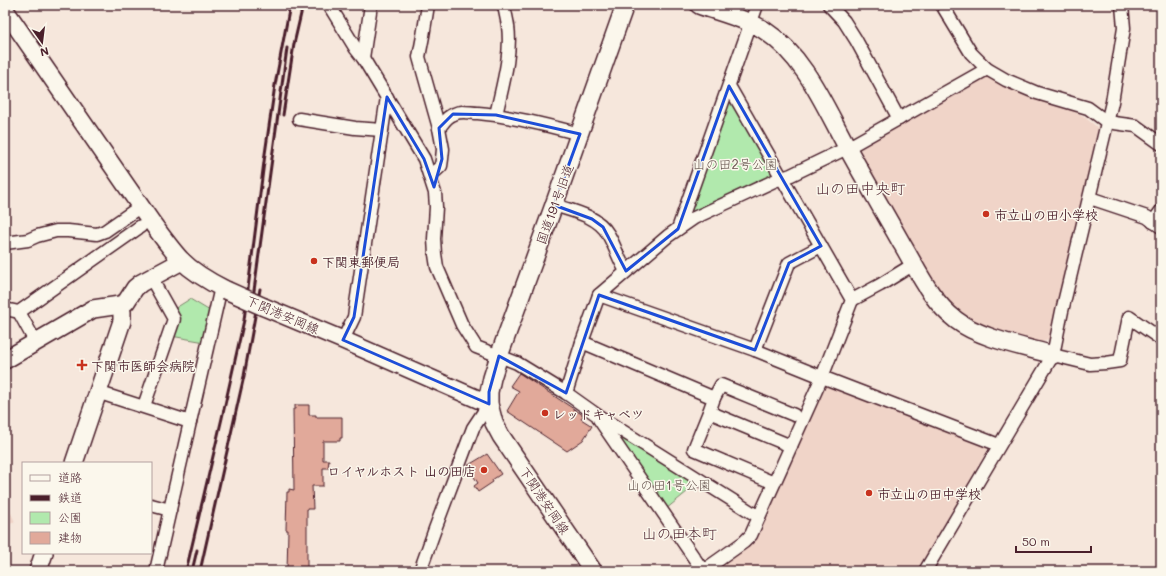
<svg xmlns="http://www.w3.org/2000/svg" width="1166" height="576" font-family="Mali,'Klee One',sans-serif">
<rect width="100%" height="100%" fill="#f6e7dc"/>
<filter id="ink" filterUnits="userSpaceOnUse"><feTurbulence type="fractalNoise" baseFrequency=".025" numOctaves="2"/><feDisplacementMap in="SourceGraphic" scale="8" xChannelSelector="R" yChannelSelector="G"/><feConvolveMatrix kernelMatrix="1 2 1 2 8 2 1 2 1" color-interpolation-filters="sRGB"/></filter>
<g filter="url(#ink)">
<!-- built -->
<g fill="#f0d4c8">
<path d="M 986,76 L 991,77 L 1027,95 L 1062,105 L 1083,116 L 1098,128 L 1049,338 L 1042,343 L 983,325 L 955,308 L 943,295 L 932,278 L 889,204 L 888,200 L 861,153 L 860,147 Z"/>
<path d="M 828,383 L 986,444 L 987,451 L 917,571 L 712,571 L 756,536 L 824,385 Z"/>
<path d="M 5,500 L 15,522 L 5,526 Z"/>
</g>
<!-- green -->
<g fill="#b1e9ad" stroke="#7e846c">
<path d="M 732,101 L 773,173 L 771,178 L 693,214 L 689,210 L 727,102 Z"/>
<path d="M 190,299 L 210,311 L 205,342 L 171,336 L 174,309 Z"/>
<path d="M 614,433 L 698,483 L 666,509 Z"/>
</g>
<!-- building -->
<g fill="#e1a99a" stroke="#4a1f2b">
<path d="M 519,373 L 583,415 L 581,419 L 592,426 L 583,440 L 567,451 L 507,411 L 519,391 L 510,386 Z"/>
<path d="M 295,405 L 309,405 L 309,415 L 316,415 L 316,417 L 342,417 L 342,438 L 340,438 L 340,441 L 323,441 L 323,460 L 329,460 L 328,468 L 323,468 L 323,486 L 312,486 L 313,509 L 307,509 L 307,570 L 305,570 L 305,571 L 287,571 L 288,530 L 286,530 L 287,492 L 289,492 L 289,489 L 294,490 L 293,409 L 295,409 Z"/>
<path d="M 487,454 L 501,474 L 492,480 L 493,482 L 478,492 L 474,486 L 478,483 L 467,466 Z"/>
</g>
<g fill="none" stroke-linecap="round" stroke-linejoin="round">
<defs>
<g id="street">
<path d="M 329,5 L 356,49 L 363,58 L 424,159 L 435,193 L 436,207 L 434,239 L 435,254 L 437,267 L 462,325 L 476,347 L 517,363 L 566,393 L 597,415 L 759,517 L 822,377 L 852,300 L 729,86"/>
<path d="M 428,5 L 423,36 L 419,57 L 439,128 L 443,149 L 442,159 L 441,166 L 430,176"/>
<path d="M 829,5 L 844,21 L 856,40 L 899,119"/>
<path d="M 942,5 L 971,53 L 987,69 L 1006,80 L 1037,93 L 1088,108 L 1107,122 L 1136,126 L 1161,144"/>
<path d="M 363,58 L 371,5"/>
<path d="M 496,115 C 502,87 512,55 508,26 C 507,19 505,12 504,5"/>
<path d="M 299,119 L 355,128 L 382,130"/>
<path d="M 439,128 C 443,123 447,116 454,114 C 461,110 470,113 478,113 C 512,116 547,125 580,134"/>
<path d="M 1090,198 L 1147,217 L 1161,227"/>
<path d="M 554,205 C 573,211 598,216 608,234 C 615,246 619,260 626,271"/>
<path d="M 1153,222 L 1161,211"/>
<path d="M 678,229 L 757,5"/>
<path d="M 5,243 L 28,240 L 37,236 L 56,231 L 68,231 L 97,234 L 105,231 L 141,206"/>
<path d="M 599,295 L 755,350 L 822,377 L 999,445"/>
<path d="M 852,300 L 880,285 L 914,264"/>
<path d="M 5,309 L 19,312 L 141,226"/>
<path d="M 19,312 L 36,343"/>
<path d="M 343,340 L 354,317 L 387,97"/>
<path d="M 582,342 L 714,398 L 709,412"/>
<path d="M 755,350 L 789,263 L 821,246"/>
<path d="M 1053,355 L 1090,364 L 1106,363 L 1120,361 L 1129,317 L 1161,339"/>
<path d="M 97,392 L 190,422 L 156,571"/>
<path d="M 566,393 L 582,342 L 599,295 L 668,236 L 694,218 L 774,181 L 791,175 L 847,148 L 987,69"/>
<path d="M 714,398 L 721,385 L 794,415"/>
<path d="M 144,406 L 174,319 L 151,278"/>
<path d="M 599,419 L 703,571"/>
<path d="M 190,422 L 221,287"/>
<path d="M 774,483 L 694,449 L 709,412 L 791,446"/>
<path d="M 151,505 L 170,510"/>
<path d="M 420,571 L 435,529 L 473,428 L 489,404"/>
<path d="M 703,571 L 744,542 L 751,535 L 759,517"/>
<path d="M 925,571 L 1053,355 L 1062,311 L 1112,102 L 1124,28 L 1122,5"/>
</g>
<g id="secondary">
<path d="M 699,5 C 718,12 747,19 764,30 C 805,57 824,105 847,147 C 865,180 884,212 902,244 C 918,271 931,301 956,320 C 979,338 1025,347 1053,355"/>
<path d="M 5,10 L 150,220 C 160,234 170,248 181,260 C 194,273 210,282 226,290"/>
<path d="M 264,307 L 343,340 L 489,404"/>
<path d="M 5,360 L 93,309 L 120,305 L 126,302 L 135,288 L 141,283 L 182,261"/>
<path d="M 74,463 L 122,321 L 122,312 L 120,305"/>
<path d="M 38,571 L 44,553"/>
<path d="M 593,571 L 501,436 L 494,423 L 489,404 L 489,392 L 492,378 L 499,356 L 554,205 L 625,5"/>
</g>
</defs>
<!-- street casing -->
<use href="#street" stroke="#4a1f2b" stroke-width="15"/>
<!-- secondary casing -->
<use href="#secondary" stroke="#4a1f2b" stroke-width="20"/>
<!-- street -->
<use href="#street" stroke="#fbf7ec" stroke-width="12"/>
<!-- secondary -->
<use href="#secondary" stroke="#fbf7ec" stroke-width="17"/>
<!-- rail -->
<g stroke="#4a1f2b" stroke-width="3">
<path d="M 283,115 L 294,44 L 303,5"/>
<path d="M 253,298 L 287,48"/>
<path d="M 186,571 L 222,418 L 244,320 L 265,154 L 275,85 L 290,5"/>
<path d="M 192,571 L 197,550"/>
<path d="M 200,571 L 244,376 L 260,289"/>
</g>
<defs>
<path id="secondary-bridge" d="M 226,290 L 264,307"/>
</defs>
<!-- secondary-bridge casing -->
<use href="#secondary-bridge" stroke="#4a1f2b" stroke-width="20" stroke-linecap="butt"/>
<!-- secondary-bridge -->
<use href="#secondary-bridge" stroke="#fbf7ec" stroke-width="17"/>
</g>
</g>
<!-- marked area -->
<path fill="none" stroke="#1d4ed8" stroke-width="3" stroke-linejoin="round" d="M 729,86 L 821,246 L 789,263 L 755,350 L 599,295 L 566,393 L 499,356 L 489,392 L 489,404 L 343,340 L 354,317 L 387,97 L 424,159 L 434,187 L 442,159 L 439,128 L 453,114 L 496,115 L 580,134 L 554,205 L 592,219 L 603,227 L 626,271 L 678,229 Z"/>
<!-- markers -->
<g fill="#c8321e" stroke="#fbf7ec" stroke-width="1.5">
<circle cx="986" cy="214" r="4"/>
<circle cx="314" cy="261" r="4"/>
<path d="M80 359h4v4h4v4h-4v4h-4v-4h-4v-4h4z"/>
<circle cx="545" cy="413" r="4"/>
<circle cx="484" cy="470" r="4"/>
<circle cx="869" cy="493" r="4"/>
</g>
<g text-anchor="middle" dominant-baseline="central" stroke-width="3" stroke-linejoin="round" paint-order="stroke">
<!-- park labels -->
<g font-size="13" fill="#64524c" stroke="#fbf7ec">
<text x="735" y="163">山の田2号公園</text>
<text x="669" y="484">山の田1号公園</text>
</g>
<!-- street labels -->
<g font-size="13" fill="#4a1f2b" stroke="#fbf7ec">
<text transform="translate(554 204) rotate(-70)">国道191号旧道</text>
<text transform="translate(283 314) rotate(23)">下関港安岡線</text>
<text transform="translate(545 500) rotate(56)">下関港安岡線</text>
</g>
<!-- poi labels -->
<g font-size="13" font-weight="bold" fill="#4a1f2b" stroke="#fbf7ec" text-anchor="start">
<text x="994" y="214">市立山の田小学校</text>
<text x="322" y="261">下関東郵便局</text>
<text x="91" y="365">下関市医師会病院</text>
<text x="553" y="413">レッドキャベツ</text>
<text x="476" y="470" text-anchor="end">ロイヤルホスト 山の田店</text>
<text x="877" y="493">市立山の田中学校</text>
</g>
<!-- quarter labels -->
<g font-size="15" fill="#4a1f2b" stroke="#fbf7ec">
<text x="860" y="188">山の田中央町</text>
<text x="679" y="533">山の田本町</text>
</g>
</g>
<!-- margin -->
<rect width="1166" height="576" fill="none" stroke="#fbf7ec" stroke-width="20"/>
<rect x="10" y="10" width="1146" height="556" fill="none" stroke="#4a1f2b" stroke-width="1.5" filter="url(#ink)"/>
<!-- legend -->
<rect x="22" y="462" width="130" height="92" fill="#fbf7ec" stroke="#b4a19f"/>
<rect x="30" y="475" width="20" height="6" fill="#fbf7ec" stroke="#b4a19f"/>
<text x="58" y="482" font-size="12" fill="#4a1f2b">道路</text>
<rect x="30" y="495" width="20" height="6" fill="#4a1f2b" stroke="#b4a19f"/>
<text x="58" y="502" font-size="12" fill="#4a1f2b">鉄道</text>
<rect x="30" y="512" width="20" height="12" fill="#b1e9ad" stroke="#b4a19f"/>
<text x="58" y="522" font-size="12" fill="#4a1f2b">公園</text>
<rect x="30" y="532" width="20" height="12" fill="#e1a99a" stroke="#b4a19f"/>
<text x="58" y="542" font-size="12" fill="#4a1f2b">建物</text>
<!-- north arrow -->
<g transform="translate(42 42) rotate(166)" stroke="#fbf7ec" stroke-width="3" paint-order="stroke">
<path d="M0-3L7 15L0 10L-7 15Z" fill="#4a1f2b"/>
<text y="-6" font-size="11" font-weight="bold" text-anchor="middle" fill="#4a1f2b">N</text>
</g>
<!-- scale -->
<path d="M1016 546v6h75v-6" fill="none" stroke="#4a1f2b" stroke-width="2"/>
<text x="1022" y="546" font-size="12" fill="#4a1f2b" stroke="#fbf7ec" stroke-width="3" paint-order="stroke">50 m</text>
</svg>
